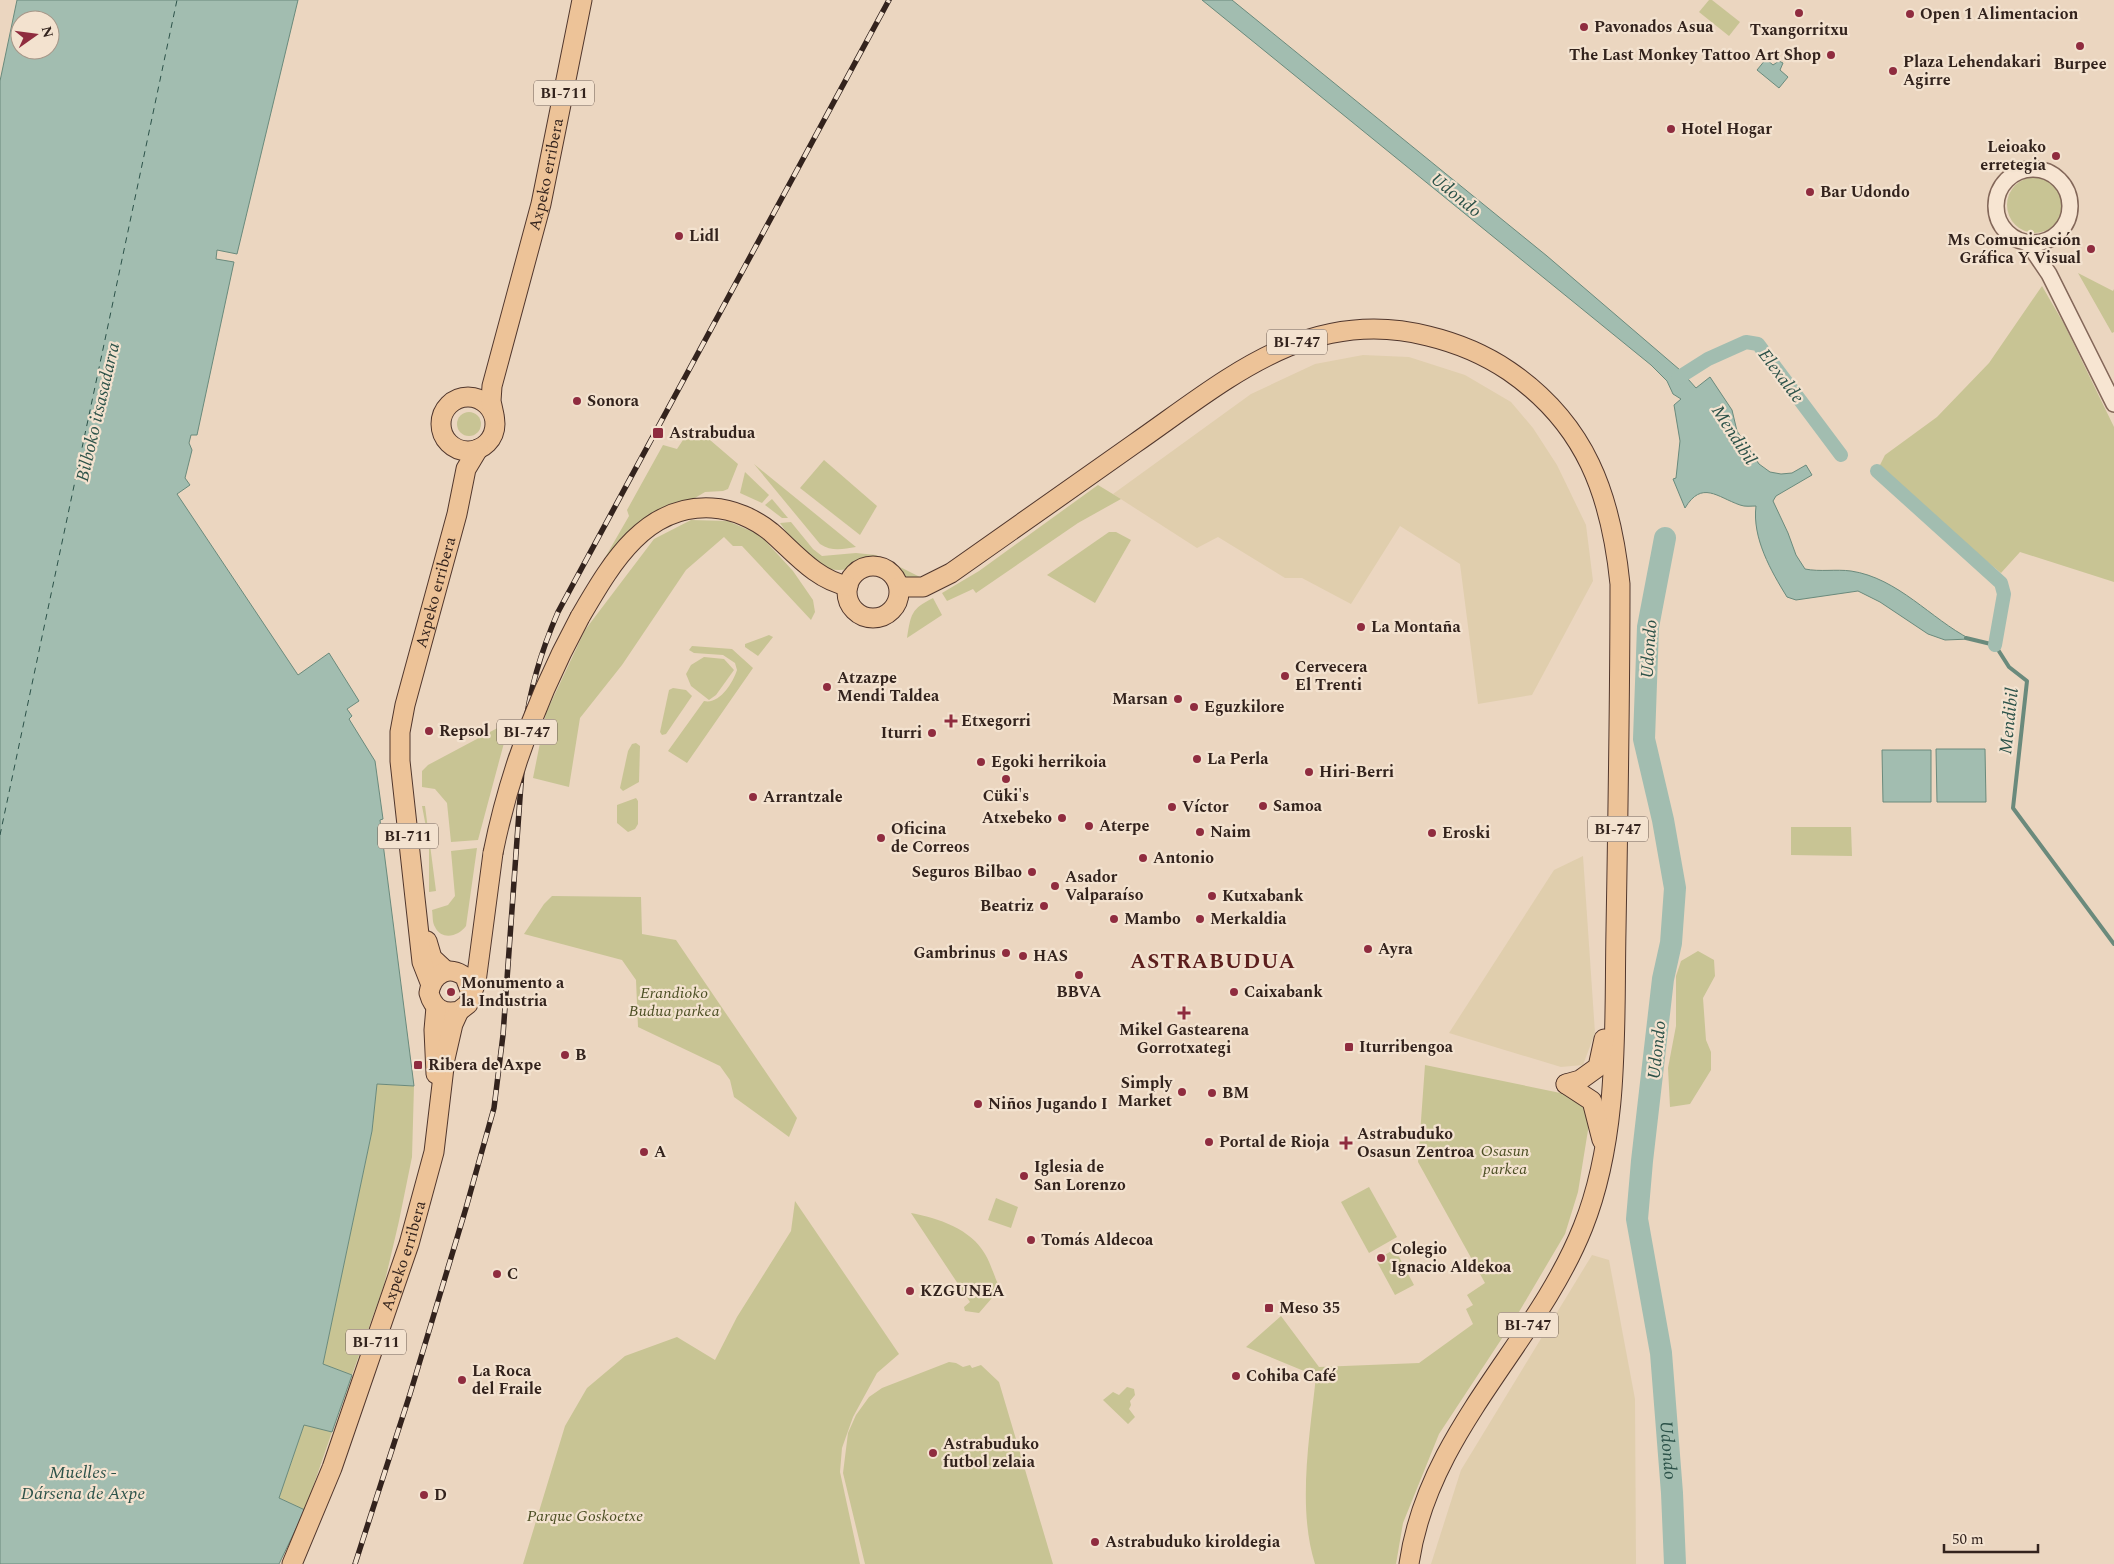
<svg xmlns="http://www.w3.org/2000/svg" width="2114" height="1564" font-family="Spectral,serif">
<rect width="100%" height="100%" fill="#ebd6c0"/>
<!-- farmland -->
<g fill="#e0cead">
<path d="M 1363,355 L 1409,357 L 1465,375 L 1511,402 L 1533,428 L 1557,465 L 1586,525 L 1593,581 L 1532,695 L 1478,704 L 1460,564 L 1400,526 L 1351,604 L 1302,578 L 1285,578 L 1218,537 L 1197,548 L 1113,494 L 1251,394 L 1315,364 Z"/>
<path d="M 1583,856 L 1595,1033 L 1583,1065 L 1561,1067 L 1449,1033 L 1554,870 Z"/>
<path d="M 1592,1255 L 1609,1260 L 1635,1399 L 1636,1564 L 1431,1564 L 1461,1470 Z"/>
</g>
<!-- green -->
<g fill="#c8c494">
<path d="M 1709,0 L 1712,0 L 1740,22 L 1729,36 L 1699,12 Z"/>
<circle cx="2035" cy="205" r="28"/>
<path d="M 2078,273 L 2113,291 L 2114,289 L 2114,332 L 2112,333 Z"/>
<path d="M 2042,286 L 2064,324 L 2114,427 L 2114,582 L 2020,552 L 2001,573 L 1877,471 L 1885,455 L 1937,417 L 1989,363 Z"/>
<circle cx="469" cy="424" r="12"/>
<path d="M 689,431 L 710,440 L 738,464 L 728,489 L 723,491 L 705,492 L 695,498 L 665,507 L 643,519 L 627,534 L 587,589 L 629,516 L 627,510 L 663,445 L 677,449 Z"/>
<path d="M 824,460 L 877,506 L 860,535 L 800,488 Z"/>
<path d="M 754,464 L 856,547 C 843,549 832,552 820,544 Z"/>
<path d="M 745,472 L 769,495 L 762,503 L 740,493 Z"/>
<path d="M 1098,485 L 1121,499 L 1078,523 L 976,593 L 973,589 L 947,601 L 942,593 L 979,571 Z"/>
<path d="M 772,499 L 788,518 L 782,518 L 765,505 Z"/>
<path d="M 691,520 L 728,521 L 760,535 L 793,571 L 813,600 L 815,612 L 811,620 L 742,546 L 733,546 L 724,537 L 686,570 L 622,665 L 580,718 L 569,787 L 533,778 L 546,713 L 585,630 L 654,539 Z"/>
<path d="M 791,522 L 813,549 L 822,556 L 856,553 L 876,555 L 922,578 C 898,581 900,566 880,562 C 866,560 860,566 847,569 C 818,576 794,543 780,523 Z"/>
<path d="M 1109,532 L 1116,532 L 1131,540 L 1095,603 L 1047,575 Z"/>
<path d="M 933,598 L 942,615 L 907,638 C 911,614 911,609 933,598 Z"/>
<path d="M 769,635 L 773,637 L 758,656 L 745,647 L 745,644 Z"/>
<path d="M 692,646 L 732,649 L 753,668 L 687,763 L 668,751 L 704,701 C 719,705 733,683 737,670 L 735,663 L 723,655 L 694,653 L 689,650 Z"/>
<path d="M 704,657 L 724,659 L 734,670 L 716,695 L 709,700 L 691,686 L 686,674 L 691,665 Z"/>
<path d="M 673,688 L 686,690 L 692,696 L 666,734 L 662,735 L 660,732 L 669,690 Z"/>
<path d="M 505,724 L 508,728 L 478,840 L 451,842 L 447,803 L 435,789 L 422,787 L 422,771 L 428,765 Z"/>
<path d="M 636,743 L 640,746 L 639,782 L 623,791 L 620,788 L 628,751 L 632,744 Z"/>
<path d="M 636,798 L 638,801 L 638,824 L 635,829 L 628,832 L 617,823 L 617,805 Z"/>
<path d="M 422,806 L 425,806 L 436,891 L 429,892 L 429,843 Z"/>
<path d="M 1791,827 L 1851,827 L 1852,856 L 1791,855 Z"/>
<path d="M 477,848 L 466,926 C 459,936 442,941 435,927 C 432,922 433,915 432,910 L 448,905 L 455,896 L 451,851 Z"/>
<path d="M 552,896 L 641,897 L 642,934 L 676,940 L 797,1118 L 789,1137 L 734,1097 L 730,1080 L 720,1066 L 638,1027 L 636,980 L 622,960 L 524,934 L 544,904 Z"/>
<path d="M 1698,951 L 1714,960 L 1715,976 L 1703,998 L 1706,1040 L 1711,1052 L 1711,1070 L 1690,1104 L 1670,1107 L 1668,1068 L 1676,1026 L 1676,976 L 1681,961 Z"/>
<path d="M 1425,1065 L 1575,1096 L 1585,1107 L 1589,1124 L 1578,1192 L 1565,1234 L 1516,1317 L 1439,1434 L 1403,1523 L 1396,1564 L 1315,1564 C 1297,1507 1310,1435 1316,1376 L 1246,1347 L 1281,1316 L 1319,1367 L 1419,1363 L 1473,1324 L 1466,1309 L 1473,1305 L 1467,1295 L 1485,1283 L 1418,1162 Z"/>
<path d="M 377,1084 L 414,1086 L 412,1157 L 399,1221 L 384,1285 L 352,1375 L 323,1364 L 372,1131 Z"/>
<path d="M 1369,1187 L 1397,1237 L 1369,1253 L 1341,1202 Z"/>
<path d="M 996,1198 L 1018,1207 L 1011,1228 L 988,1220 Z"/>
<path d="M 795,1201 L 899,1354 L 877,1373 L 853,1417 L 842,1448 L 840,1472 L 860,1564 L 523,1564 L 565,1426 L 587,1388 L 625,1356 L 677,1337 L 715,1360 L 737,1317 L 791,1231 Z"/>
<path d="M 911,1213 C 938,1218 971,1229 985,1254 C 991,1264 994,1276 999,1286 L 998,1291 L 979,1313 L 965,1311 L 964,1307 L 970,1302 Z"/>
<path d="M 1395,1249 L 1414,1285 L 1395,1295 L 1376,1260 Z"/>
<path d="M 949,1362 L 956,1363 L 963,1367 L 970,1365 L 972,1368 L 981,1365 L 999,1382 L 1053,1564 L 865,1564 L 843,1473 L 848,1433 L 856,1415 L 869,1397 L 882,1388 Z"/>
<path d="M 1127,1387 L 1134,1389 L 1135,1395 L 1130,1401 L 1131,1405 L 1129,1409 L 1135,1417 L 1128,1424 L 1103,1400 L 1113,1392 L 1119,1395 Z"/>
<path d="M 304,1425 L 332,1432 L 305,1510 L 279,1498 Z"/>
</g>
<!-- water -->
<g fill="#a2bdb0" stroke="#6a8a7c" fill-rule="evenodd">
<path d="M 17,0 L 298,0 L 237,254 L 217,250 L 216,259 L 234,262 L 197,435 L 191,435 L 189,443 L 192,450 L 185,478 L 190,485 L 177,494 L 298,675 L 329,653 L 359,701 L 347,709 L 352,716 L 349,719 L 375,761 L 383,819 L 380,820 L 414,1086 L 377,1084 L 372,1131 L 323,1364 L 352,1375 L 332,1432 L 304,1425 L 279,1498 L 305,1510 L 279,1564 L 0,1564 L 0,81 ZM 20,20 L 50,20 L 50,50 L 20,50 Z"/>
<path d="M 1202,0 L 1232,0 L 1547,256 L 1680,370 L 1696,388 L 1710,377 L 1732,410 L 1737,431 L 1759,464 L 1770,472 L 1781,474 L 1792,473 L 1806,465 L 1812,475 L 1776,496 L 1773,501 L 1788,533 L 1796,555 L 1805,569 C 1820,572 1836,569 1851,571 C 1898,578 1931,619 1970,639 L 1945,640 L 1928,634 L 1880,602 L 1858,591 L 1796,600 L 1787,597 C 1771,571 1752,538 1756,506 C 1751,506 1745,507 1740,505 C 1717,497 1702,480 1685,508 L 1673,479 L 1676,478 L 1680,441 L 1674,405 L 1681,399 L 1673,394 L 1667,381 L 1651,365 Z"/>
<path d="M 1766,59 L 1773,65 L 1779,61 L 1783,63 L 1780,70 L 1788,77 L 1779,88 L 1757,70 Z"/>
<path d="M 1936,749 L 1985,749 L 1986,802 L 1937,802 Z"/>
<path d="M 1882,750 L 1931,750 L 1931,802 L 1883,802 Z"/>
</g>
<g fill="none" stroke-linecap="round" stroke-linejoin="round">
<!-- stream -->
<path stroke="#6a8a7c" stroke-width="4" d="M 1966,638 L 1995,645 L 2009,667 L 2027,681 L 2013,808 L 2114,944"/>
<!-- canal -->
<g stroke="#a2bdb0" stroke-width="14">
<path d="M 1678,378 L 1708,359 L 1746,342 L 1758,344 L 1841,455"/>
<path d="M 1877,471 L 2001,583 L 2004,594 L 1995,645"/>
</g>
<!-- river -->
<path stroke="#a2bdb0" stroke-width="22" id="s1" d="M 1665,538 L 1648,627 L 1644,739 L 1663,820 L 1675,888 L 1671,943 L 1663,979 L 1642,1161 L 1637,1219 L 1661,1353 L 1672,1493 L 1675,1564"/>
<!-- ferry -->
<path stroke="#2c5249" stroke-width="1" stroke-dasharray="6 5" stroke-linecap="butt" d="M 0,835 L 177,0"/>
<defs>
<g id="tertiary">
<circle cx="2033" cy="206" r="37"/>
<path d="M 2028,243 L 2049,274 L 2114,404"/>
</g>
<g id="primary">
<circle cx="468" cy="424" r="27"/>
<path id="s2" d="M 494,415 L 491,401 L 492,386 L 541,204 L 582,0"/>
<circle cx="873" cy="592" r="26"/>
<path d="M 899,587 L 923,587 L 951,573 C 1012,530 1073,487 1134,444 C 1225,381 1308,305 1428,336 C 1457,343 1484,354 1509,371 C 1586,424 1611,495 1620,584 C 1620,700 1618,815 1616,930 C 1614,1029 1620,1134 1583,1227 C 1536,1345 1428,1431 1409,1564"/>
<path d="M 580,617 C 610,566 644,504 712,508 C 733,509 755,519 771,532 C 794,552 816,580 848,586"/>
<path d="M 427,941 L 432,958 L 446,971"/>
<path id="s3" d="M 431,985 L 422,962 L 400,761 L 400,732 L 405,705 L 457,514 L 466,469 L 478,449"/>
<path d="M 471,993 L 465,977 C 449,964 432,974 429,993 C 433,1008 443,1015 459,1011 L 468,1004 L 476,982 L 493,853"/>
<path d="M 436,1074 L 434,1030 L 436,1007"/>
<path d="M 1566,1084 L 1580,1080 L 1598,1067 L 1604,1039"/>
<path d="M 1566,1084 L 1592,1101 L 1602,1140"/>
<path id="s4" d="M 292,1564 L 332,1468 L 409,1244 L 434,1152 L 445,1059 L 453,1024 L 459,1011"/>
</g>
</defs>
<!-- tertiary casing -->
<use href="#tertiary" stroke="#836759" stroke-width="18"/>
<!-- primary casing -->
<use href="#primary" stroke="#51372d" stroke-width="21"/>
<!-- tertiary -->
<use href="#tertiary" stroke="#f7e5d2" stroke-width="15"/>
<!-- primary -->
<use href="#primary" stroke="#edc398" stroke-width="19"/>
<defs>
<path id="rail" d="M 355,1564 L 410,1394 L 466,1208 L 494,1108 L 503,1035 L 525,728 C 530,687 542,649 558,612 L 889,0"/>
</defs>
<!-- rail casing -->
<use href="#rail" stroke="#33231d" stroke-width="5.5"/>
<!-- rail -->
<use href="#rail" stroke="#f3e2cf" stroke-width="4" stroke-dasharray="11" stroke-linecap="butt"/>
<defs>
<path id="primary-bridge" d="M 493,853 C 510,768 539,693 580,617"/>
</defs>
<!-- primary-bridge casing -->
<use href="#primary-bridge" stroke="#51372d" stroke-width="21" stroke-linecap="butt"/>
<!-- primary-bridge -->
<use href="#primary-bridge" stroke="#edc398" stroke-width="19"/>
</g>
<!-- markers -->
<g fill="#8f2c3f" stroke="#f3e2cf" stroke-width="2">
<circle cx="1799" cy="13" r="5"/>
<circle cx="1910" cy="14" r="5"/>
<circle cx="1584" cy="27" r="5"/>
<circle cx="2080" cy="46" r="5"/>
<circle cx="1831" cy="55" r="5"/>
<circle cx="1893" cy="71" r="5"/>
<circle cx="1671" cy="129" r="5"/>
<circle cx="2056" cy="156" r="5"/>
<circle cx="1810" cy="192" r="5"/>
<circle cx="679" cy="236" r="5"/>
<circle cx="2091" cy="249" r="5"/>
<circle cx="577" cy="401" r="5"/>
<rect x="652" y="427" width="12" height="12" rx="2.5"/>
<circle cx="1361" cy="627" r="5"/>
<circle cx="1285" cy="676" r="5"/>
<circle cx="827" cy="687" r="5"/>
<circle cx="1178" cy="699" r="5"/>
<circle cx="1194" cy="707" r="5"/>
<path d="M948.5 713.5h5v5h5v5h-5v5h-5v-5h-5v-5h5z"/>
<circle cx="429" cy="731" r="5"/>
<circle cx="932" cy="733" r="5"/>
<circle cx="1197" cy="759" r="5"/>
<circle cx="981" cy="762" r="5"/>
<circle cx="1309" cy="772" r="5"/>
<circle cx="1006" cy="779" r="5"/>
<circle cx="753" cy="797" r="5"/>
<circle cx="1263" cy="806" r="5"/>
<circle cx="1172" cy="807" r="5"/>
<circle cx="1062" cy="818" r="5"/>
<circle cx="1089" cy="826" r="5"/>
<circle cx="1200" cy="832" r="5"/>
<circle cx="1432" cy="833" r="5"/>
<circle cx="881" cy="838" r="5"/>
<circle cx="1143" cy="858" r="5"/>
<circle cx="1032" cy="872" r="5"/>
<circle cx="1055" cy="886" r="5"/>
<circle cx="1212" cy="896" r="5"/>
<circle cx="1044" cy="906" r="5"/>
<circle cx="1114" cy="919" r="5"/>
<circle cx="1200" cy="919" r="5"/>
<circle cx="1368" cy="949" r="5"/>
<circle cx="1006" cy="953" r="5"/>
<circle cx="1023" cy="956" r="5"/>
<circle cx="1079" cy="975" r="5"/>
<circle cx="451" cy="992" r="5"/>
<circle cx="1234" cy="992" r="5"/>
<path d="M1181.5 1005.5h5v5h5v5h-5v5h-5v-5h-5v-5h5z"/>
<rect x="1344" y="1042" width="10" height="10" rx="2.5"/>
<circle cx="565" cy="1055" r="5"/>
<rect x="413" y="1060" width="10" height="10" rx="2.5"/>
<circle cx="1182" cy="1092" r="5"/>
<circle cx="1212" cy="1093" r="5"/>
<circle cx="978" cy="1104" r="5"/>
<circle cx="1209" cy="1142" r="5"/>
<path d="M1343.5 1135.5h5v5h5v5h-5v5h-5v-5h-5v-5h5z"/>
<circle cx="644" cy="1152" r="5"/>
<circle cx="1024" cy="1176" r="5"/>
<circle cx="1031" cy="1240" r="5"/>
<circle cx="1381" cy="1258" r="5"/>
<circle cx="497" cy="1274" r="5"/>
<circle cx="910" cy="1291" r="5"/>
<rect x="1264" y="1303" width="10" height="10" rx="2.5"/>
<circle cx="1236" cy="1376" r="5"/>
<circle cx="462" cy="1380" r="5"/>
<circle cx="933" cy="1453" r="5"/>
<circle cx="424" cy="1495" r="5"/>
<circle cx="1095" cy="1542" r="5"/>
</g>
<g text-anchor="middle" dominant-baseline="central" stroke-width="4.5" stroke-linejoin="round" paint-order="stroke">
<!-- shield labels -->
<g fill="#f3e2cf" stroke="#6d5c52" stroke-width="1">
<rect x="534" y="80.5" width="60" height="25" rx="4"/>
<rect x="1267" y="329.5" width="60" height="25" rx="4"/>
<rect x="497" y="719.5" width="60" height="25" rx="4"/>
<rect x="1588" y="816.5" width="60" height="25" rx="4"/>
<rect x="378" y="823.5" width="60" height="25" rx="4"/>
<rect x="1498" y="1312.5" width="60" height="25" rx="4"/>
<rect x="346" y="1329.5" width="60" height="25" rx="4"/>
</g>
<g font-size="15" font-weight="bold" fill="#33231d">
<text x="564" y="93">BI-711</text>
<text x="1297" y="342">BI-747</text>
<text x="527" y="732">BI-747</text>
<text x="1618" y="829">BI-747</text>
<text x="408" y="836">BI-711</text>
<text x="1528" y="1325">BI-747</text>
<text x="376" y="1342">BI-711</text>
</g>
<!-- poi labels -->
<g font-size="16" font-weight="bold" fill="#33231d" stroke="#f3e2cf" text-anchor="start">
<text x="1920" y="14">Open 1 Alimentacion</text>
<text x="1594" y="27">Pavonados Asua</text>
<text x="1799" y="30" text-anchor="middle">Txangorritxu</text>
<text x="1821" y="55" text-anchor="end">The Last Monkey Tattoo Art Shop</text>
<text x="1903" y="62">Plaza Lehendakari<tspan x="1903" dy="18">Agirre</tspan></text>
<text x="2080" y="64" text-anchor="middle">Burpee</text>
<text x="1681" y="129">Hotel Hogar</text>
<text x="2046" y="147" text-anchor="end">Leioako<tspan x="2046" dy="18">erretegia</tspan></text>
<text x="1820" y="192">Bar Udondo</text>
<text x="689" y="236">Lidl</text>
<text x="2081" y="240" text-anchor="end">Ms Comunicación<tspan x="2081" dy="18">Gráfica Y Visual</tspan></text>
<text x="587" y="401">Sonora</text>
<text x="669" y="433">Astrabudua</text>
<text x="1371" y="627">La Montaña</text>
<text x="1295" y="667">Cervecera<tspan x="1295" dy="18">El Trenti</tspan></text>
<text x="837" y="678">Atzazpe<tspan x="837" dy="18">Mendi Taldea</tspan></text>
<text x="1168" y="699" text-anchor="end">Marsan</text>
<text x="1204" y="707">Eguzkilore</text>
<text x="961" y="721">Etxegorri</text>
<text x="439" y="731">Repsol</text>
<text x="922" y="733" text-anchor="end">Iturri</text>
<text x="1207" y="759">La Perla</text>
<text x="991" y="762">Egoki herrikoia</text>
<text x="1319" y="772">Hiri-Berri</text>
<text x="1006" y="796" text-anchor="middle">Cüki's</text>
<text x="763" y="797">Arrantzale</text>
<text x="1273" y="806">Samoa</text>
<text x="1182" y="807">Víctor</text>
<text x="1052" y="818" text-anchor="end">Atxebeko</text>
<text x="1099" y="826">Aterpe</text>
<text x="891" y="829">Oficina<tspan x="891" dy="18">de Correos</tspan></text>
<text x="1210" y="832">Naim</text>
<text x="1442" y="833">Eroski</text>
<text x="1153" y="858">Antonio</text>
<text x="1022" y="872" text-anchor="end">Seguros Bilbao</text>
<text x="1065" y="877">Asador<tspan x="1065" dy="18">Valparaíso</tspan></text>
<text x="1222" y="896">Kutxabank</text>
<text x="1034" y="906" text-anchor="end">Beatriz</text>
<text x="1124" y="919">Mambo</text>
<text x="1210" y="919">Merkaldia</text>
<text x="1378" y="949">Ayra</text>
<text x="996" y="953" text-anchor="end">Gambrinus</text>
<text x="1033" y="956">HAS</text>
<text x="461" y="983">Monumento a<tspan x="461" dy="18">la Industria</tspan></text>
<text x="1079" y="992" text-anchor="middle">BBVA</text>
<text x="1244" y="992">Caixabank</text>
<text x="1184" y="1030" text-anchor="middle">Mikel Gastearena<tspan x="1184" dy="18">Gorrotxategi</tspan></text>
<text x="1359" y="1047">Iturribengoa</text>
<text x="575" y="1055">B</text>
<text x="428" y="1065">Ribera de Axpe</text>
<text x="1172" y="1083" text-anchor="end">Simply<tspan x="1172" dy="18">Market</tspan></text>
<text x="1222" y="1093">BM</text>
<text x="988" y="1104">Niños Jugando I</text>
<text x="1357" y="1134">Astrabuduko<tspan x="1357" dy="18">Osasun Zentroa</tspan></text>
<text x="1219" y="1142">Portal de Rioja</text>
<text x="654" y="1152">A</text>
<text x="1034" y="1167">Iglesia de<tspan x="1034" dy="18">San Lorenzo</tspan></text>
<text x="1041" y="1240">Tomás Aldecoa</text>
<text x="1391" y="1249">Colegio<tspan x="1391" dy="18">Ignacio Aldekoa</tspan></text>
<text x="507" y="1274">C</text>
<text x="920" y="1291">KZGUNEA</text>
<text x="1279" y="1308">Meso 35</text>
<text x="472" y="1371">La Roca<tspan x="472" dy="18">del Fraile</tspan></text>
<text x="1246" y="1376">Cohiba Café</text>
<text x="943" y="1444">Astrabuduko<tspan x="943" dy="18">futbol zelaia</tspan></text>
<text x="434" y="1495">D</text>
<text x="1105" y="1542">Astrabuduko kiroldegia</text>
</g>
<!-- street labels -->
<g font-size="16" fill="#33231d" stroke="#f3e2cf">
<text stroke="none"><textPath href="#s2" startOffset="248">Axpeko erribera</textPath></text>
<text stroke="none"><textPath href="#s3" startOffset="400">Axpeko erribera</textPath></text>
<text stroke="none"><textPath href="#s4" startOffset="328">Axpeko erribera</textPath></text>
</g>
<!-- park labels -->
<g font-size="16" font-style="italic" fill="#4c4f24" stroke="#f3e2cf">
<text x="674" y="993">Erandioko<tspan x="674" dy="18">Budua parkea</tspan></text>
<text x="1505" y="1151">Osasun<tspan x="1505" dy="18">parkea</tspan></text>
<text x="585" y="1516">Parque Goskoetxe</text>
</g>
<!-- water labels -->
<g font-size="18" font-style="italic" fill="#2c5249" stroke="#f3e2cf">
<text transform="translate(1456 195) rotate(39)">Udondo</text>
<text transform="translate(1781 376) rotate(53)">Elexalde</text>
<text transform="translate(98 412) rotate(-77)">Bilboko itsasadarra</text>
<text transform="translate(1734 435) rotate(57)">Mendibil</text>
<text transform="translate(1649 649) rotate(-86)">Udondo</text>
<text transform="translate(2009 721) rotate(-84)">Mendibil</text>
<text transform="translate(1657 1050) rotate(-84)">Udondo</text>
<text stroke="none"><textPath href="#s1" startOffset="922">Udondo</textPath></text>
<text x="83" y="1472">Muelles -<tspan x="83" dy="21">Dársena de Axpe</tspan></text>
</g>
<!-- district labels -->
<g font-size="21" font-weight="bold" letter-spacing="1" fill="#5d1f1e" stroke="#f3e2cf">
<text x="1213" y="962">ASTRABUDUA</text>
</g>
</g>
<!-- north arrow -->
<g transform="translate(35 35) rotate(76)"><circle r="24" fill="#f3e2cf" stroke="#a69688"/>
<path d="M0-4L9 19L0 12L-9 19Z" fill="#8f2c3f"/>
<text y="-8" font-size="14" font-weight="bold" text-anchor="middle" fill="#33231d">N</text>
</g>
<!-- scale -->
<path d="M1944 1544v8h94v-8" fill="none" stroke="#33231d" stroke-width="2.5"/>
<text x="1952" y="1544" font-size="15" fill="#33231d" stroke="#f3e2cf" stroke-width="4" paint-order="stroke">50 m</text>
</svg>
